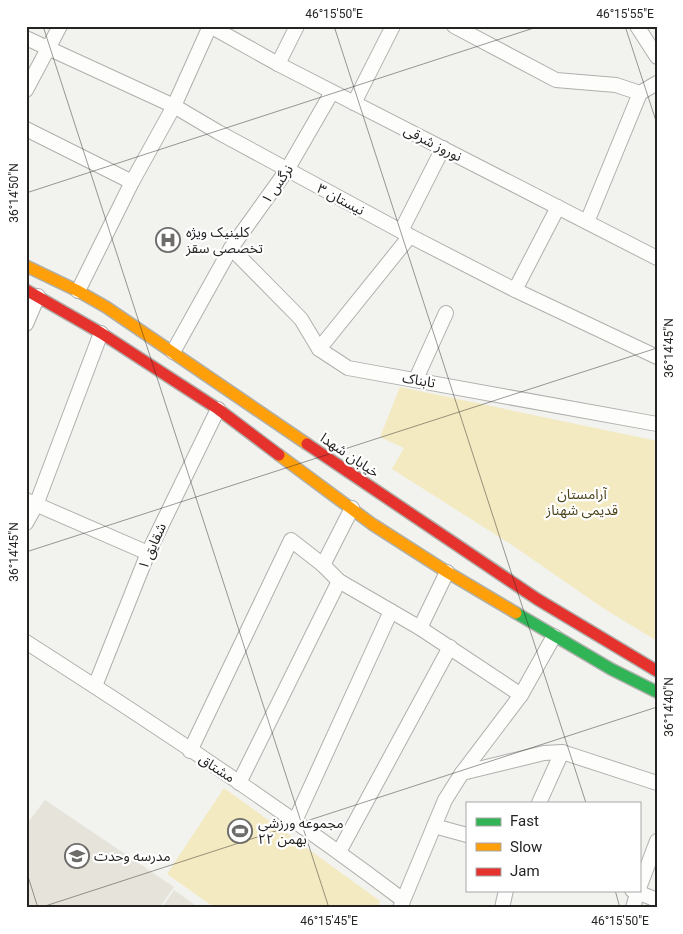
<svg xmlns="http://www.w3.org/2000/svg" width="683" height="934" font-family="Roboto,'Noto Sans Arabic',sans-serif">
<rect width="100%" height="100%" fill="#f2f2ee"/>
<!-- built -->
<g fill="#e6e4da">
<path d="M 45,800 L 174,887 L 159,908 L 26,908 L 26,825 Z"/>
<path d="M 174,890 L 199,908 L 162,908 Z"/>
</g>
<!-- green -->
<g fill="#f3eac1">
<path d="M 400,387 L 657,441 L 657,641 L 603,608 L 512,545 L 392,469 L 404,448 L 380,437 Z"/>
<path d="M 224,788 L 380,901 L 378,908 L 215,908 L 167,874 Z"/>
</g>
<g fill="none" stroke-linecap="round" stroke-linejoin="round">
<defs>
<g id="street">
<path d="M 210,26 L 278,64 L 657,258"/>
<path d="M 454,26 L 556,80 L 616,85 L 640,93"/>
<path d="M 637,26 L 657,57"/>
<path d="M 26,38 L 174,106 L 218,132 L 410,236 L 515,290 L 657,357"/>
<path d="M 278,64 L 297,26"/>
<path d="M 26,90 L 60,26"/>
<path d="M 354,103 L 393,26"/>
<path d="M 26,129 L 132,182"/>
<path d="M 587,222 L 640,93 L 657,83"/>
<path d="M 401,231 L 443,148"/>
<path d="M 231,248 L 301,319 L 319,349 L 348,368 L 657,424"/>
<path d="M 515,290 L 558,207"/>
<path d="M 78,291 L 132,182 L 174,106 L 210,26"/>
<path d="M 26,324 L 38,296"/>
<path d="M 319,349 L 410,236"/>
<path d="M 173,352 L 231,248 L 287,170 L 332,92"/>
<path d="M 416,379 L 446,313"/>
<path d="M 26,500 L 148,553"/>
<path d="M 26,523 L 36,505 L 101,333"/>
<path d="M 323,565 L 352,508"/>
<path d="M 420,628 L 447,572"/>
<path d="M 26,642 C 154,724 281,808 403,900"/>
<path d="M 95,686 L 148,553 L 218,409"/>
<path d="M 190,751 L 291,540 L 323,565 L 339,581 L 420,628 L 521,695"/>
<path d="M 462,773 L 544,753 L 562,752 L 657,783"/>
<path d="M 239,783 L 339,581"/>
<path d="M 539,803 L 562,752"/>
<path d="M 295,821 L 391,611"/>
<path d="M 434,826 L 467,835"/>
<path d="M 339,852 L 450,647"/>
<path d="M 639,888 L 657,841"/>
<path d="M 632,890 L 657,900"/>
<path d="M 400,908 L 445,800 L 462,773 L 521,695 L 554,636"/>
<path d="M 502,908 L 506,890"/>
<path d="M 633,908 L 638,890"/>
</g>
<path id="fast" d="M 516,613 L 611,669 L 657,692"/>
<g id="slow">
<path d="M 26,266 L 78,291 L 106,307 L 307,444"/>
<path d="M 279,455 L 372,524 L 447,572 L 516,613"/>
</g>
<g id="jam">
<path d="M 26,290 L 101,333 L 218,409 L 279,455"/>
<path d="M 307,444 L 537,599 L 657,671"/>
</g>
</defs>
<!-- street casing -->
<use href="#street" stroke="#afafac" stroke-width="16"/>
<!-- fast casing -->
<use href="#fast" stroke="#afafac" stroke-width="14"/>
<!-- slow casing -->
<use href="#slow" stroke="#afafac" stroke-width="14"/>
<!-- jam casing -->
<use href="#jam" stroke="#afafac" stroke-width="14"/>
<!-- street -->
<use href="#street" stroke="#fdfdfc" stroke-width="14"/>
<!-- fast -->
<use href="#fast" stroke="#30b455" stroke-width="11"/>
<!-- slow -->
<use href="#slow" stroke="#ff9f0a" stroke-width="11"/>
<!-- jam -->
<use href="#jam" stroke="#e5322d" stroke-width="11"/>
</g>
<!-- ticks -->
<path fill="none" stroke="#252422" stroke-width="1" stroke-opacity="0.45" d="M 43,26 L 329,908M 334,26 L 586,803M 625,26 L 657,124M 26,193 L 540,26M 26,552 L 657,348M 26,870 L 38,908M 615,890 L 620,908M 39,908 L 657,707"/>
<!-- icons -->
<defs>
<symbol id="hospital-ring" viewBox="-11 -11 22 22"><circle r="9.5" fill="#fff" stroke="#6d6c69" stroke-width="1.5"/><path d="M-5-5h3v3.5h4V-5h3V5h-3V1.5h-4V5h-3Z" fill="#6d6c69"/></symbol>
<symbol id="stadium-ring" viewBox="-11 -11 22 22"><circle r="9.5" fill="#fff" stroke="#6d6c69" stroke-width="1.5"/><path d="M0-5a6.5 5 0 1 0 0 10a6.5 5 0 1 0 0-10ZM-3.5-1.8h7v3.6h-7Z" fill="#6d6c69"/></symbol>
<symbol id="school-ring" viewBox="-11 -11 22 22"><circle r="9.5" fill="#fff" stroke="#6d6c69" stroke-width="1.5"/><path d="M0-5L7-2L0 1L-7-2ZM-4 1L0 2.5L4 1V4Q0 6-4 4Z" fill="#6d6c69"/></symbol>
</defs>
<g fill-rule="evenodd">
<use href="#hospital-ring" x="154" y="226" width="28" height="28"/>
<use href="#stadium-ring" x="226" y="817" width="28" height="28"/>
<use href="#school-ring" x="63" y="842" width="28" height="28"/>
</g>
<g text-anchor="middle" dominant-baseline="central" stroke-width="4.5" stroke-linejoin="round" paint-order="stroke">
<!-- street labels -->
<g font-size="14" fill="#252422" stroke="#fff">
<text transform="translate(433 143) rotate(27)">نوروز شرقی</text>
<text transform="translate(277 184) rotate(-55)">نرگس ۱</text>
<text transform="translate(341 199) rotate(28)">نیستان ۳</text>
<text transform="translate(419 380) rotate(10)">تابناک</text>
<text transform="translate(350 455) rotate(34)">خیابان شهدا</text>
<text transform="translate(152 546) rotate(-66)">شقایق ۱</text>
<text transform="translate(217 768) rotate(33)">مشتاق</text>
</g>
<!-- poi labels -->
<g font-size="14" fill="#252422" stroke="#fff" text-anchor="start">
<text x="186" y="232">کلینیک ویژه<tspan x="186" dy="16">تخصصی سقز</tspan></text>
<text x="258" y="823">مجموعه ورزشی<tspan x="258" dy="16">۲۲ بهمن</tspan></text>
<text x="94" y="856">مدرسه وحدت</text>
</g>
<!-- park labels -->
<g font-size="14" fill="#4c4317" stroke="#fff">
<text x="582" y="494">آرامستان<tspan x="582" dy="16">قدیمی شهناز</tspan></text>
</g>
</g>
<!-- border -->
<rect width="683" height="934" fill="none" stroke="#ffffff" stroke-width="55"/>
<!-- legend -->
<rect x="466" y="802" width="175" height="90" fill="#ffffff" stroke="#a8a7a7"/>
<rect x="476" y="818" width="25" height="8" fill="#30b455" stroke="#a8a7a7"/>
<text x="510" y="826" font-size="15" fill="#252422">Fast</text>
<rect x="476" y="843" width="25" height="8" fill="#ff9f0a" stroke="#a8a7a7"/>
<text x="510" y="852" font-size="15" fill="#252422">Slow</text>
<rect x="476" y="868" width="25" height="8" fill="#e5322d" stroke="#a8a7a7"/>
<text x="510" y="876" font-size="15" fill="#252422">Jam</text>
<rect x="28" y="28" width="628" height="878" fill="none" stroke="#252422" stroke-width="2"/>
<g font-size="12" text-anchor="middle" fill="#252422">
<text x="334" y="18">46°15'50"E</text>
<text x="625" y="18">46°15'55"E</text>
<text transform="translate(14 193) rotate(-90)" y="4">36°14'50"N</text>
<text transform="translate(669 348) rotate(-90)" y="4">36°14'45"N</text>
<text transform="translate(14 552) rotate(-90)" y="4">36°14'45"N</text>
<text transform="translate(669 707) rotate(-90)" y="4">36°14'40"N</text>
<text x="329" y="925">46°15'45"E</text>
<text x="620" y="925">46°15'50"E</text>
</g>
</svg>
